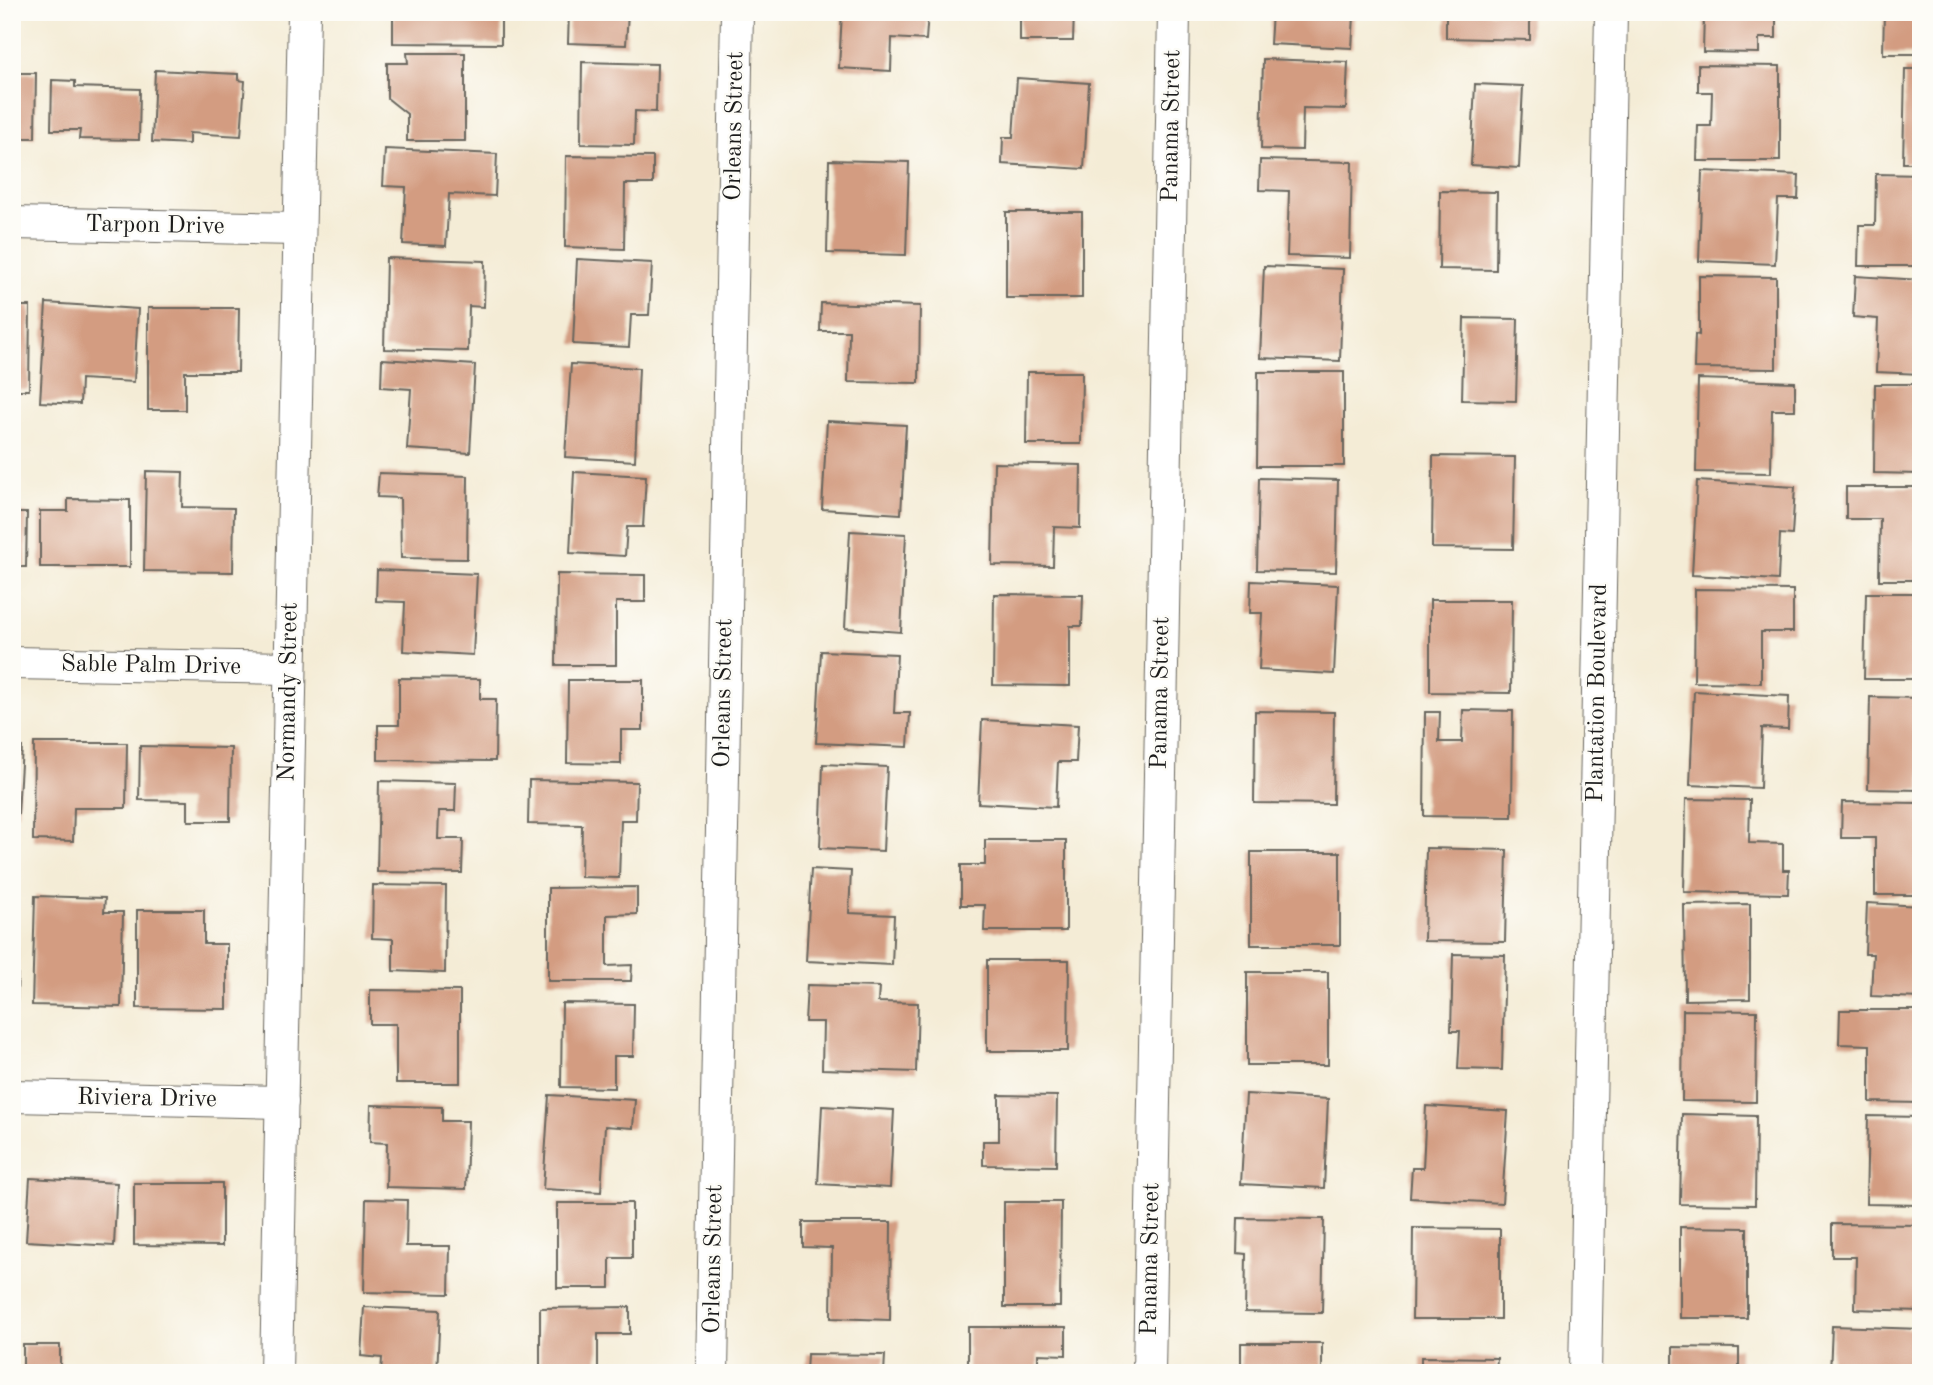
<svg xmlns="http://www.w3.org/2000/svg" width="1933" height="1385" font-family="'Old Standard TT',serif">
<rect width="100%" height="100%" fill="#fdfcf7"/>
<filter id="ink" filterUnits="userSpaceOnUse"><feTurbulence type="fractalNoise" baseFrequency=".0143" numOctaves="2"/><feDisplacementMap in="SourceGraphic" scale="14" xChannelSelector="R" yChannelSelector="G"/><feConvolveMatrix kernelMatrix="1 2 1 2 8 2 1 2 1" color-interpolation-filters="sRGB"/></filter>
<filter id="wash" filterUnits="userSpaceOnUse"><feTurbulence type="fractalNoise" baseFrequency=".00686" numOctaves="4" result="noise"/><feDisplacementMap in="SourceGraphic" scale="28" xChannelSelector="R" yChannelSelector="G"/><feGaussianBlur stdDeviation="1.57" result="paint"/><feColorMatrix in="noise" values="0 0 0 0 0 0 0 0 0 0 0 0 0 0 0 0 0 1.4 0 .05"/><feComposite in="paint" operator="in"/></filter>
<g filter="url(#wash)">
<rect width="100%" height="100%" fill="#f4ecd6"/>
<g id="blocks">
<!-- building -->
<g fill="#d39c81">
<path d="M 393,12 L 501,12 L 501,44 L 393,43 Z"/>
<path d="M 569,12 L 628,12 L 626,45 L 568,43 Z"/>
<path d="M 842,12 L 928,12 L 926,40 L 892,38 L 891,71 L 839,68 Z"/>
<path d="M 1020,12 L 1074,12 L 1073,41 L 1020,41 Z"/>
<path d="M 1272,12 L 1343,12 L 1343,15 L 1354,16 L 1352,48 L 1270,44 Z"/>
<path d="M 1446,12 L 1530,12 L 1530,40 L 1446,38 Z"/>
<path d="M 1704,12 L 1776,12 L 1776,38 L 1759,38 L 1759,53 L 1703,52 Z"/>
<path d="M 1884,12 L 1921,12 L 1921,54 L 1883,54 Z"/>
<path d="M 407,53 L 465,53 L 465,141 L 407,141 L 407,114 L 387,98 L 387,63 L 408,63 Z"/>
<path d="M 1263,59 L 1348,62 L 1346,109 L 1303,108 L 1302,150 L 1261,149 Z"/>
<path d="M 582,62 L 657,64 L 656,112 L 635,111 L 634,145 L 581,144 Z"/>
<path d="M 1698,65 L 1780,66 L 1780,161 L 1697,161 L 1698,126 L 1711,126 L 1712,92 L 1698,92 Z"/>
<path d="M 1905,69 L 1921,69 L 1921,163 L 1903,163 Z"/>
<path d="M 155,70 L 238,74 L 238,80 L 245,81 L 241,136 L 189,133 L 189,144 L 152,142 Z"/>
<path d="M 12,73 L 36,73 L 35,138 L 12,138 Z"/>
<path d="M 1017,78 L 1089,83 L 1084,169 L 1002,164 L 1003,137 L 1013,137 Z"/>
<path d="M 52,80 L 75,81 L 75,87 L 140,89 L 139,140 L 79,139 L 80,130 L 51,130 Z"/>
<path d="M 1475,84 L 1523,86 L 1519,168 L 1471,165 Z"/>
<path d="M 385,149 L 497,154 L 495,196 L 449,194 L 446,246 L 403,244 L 406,187 L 383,186 Z"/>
<path d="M 566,156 L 653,157 L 653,184 L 625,184 L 624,249 L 565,247 Z"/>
<path d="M 829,160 L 909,162 L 906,255 L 827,253 Z"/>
<path d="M 1260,160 L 1352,162 L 1350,258 L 1287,256 L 1289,191 L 1259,190 Z"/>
<path d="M 1702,171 L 1799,175 L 1798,199 L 1778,199 L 1775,264 L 1699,261 Z"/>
<path d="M 1876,174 L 1921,175 L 1921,266 L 1858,266 L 1859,225 L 1875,225 Z"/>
<path d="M 1440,191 L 1497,192 L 1496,270 L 1439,269 Z"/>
<rect x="1006" y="212" width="76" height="86"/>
<path d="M 386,258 L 485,261 L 484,307 L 469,306 L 468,351 L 384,349 Z"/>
<path d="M 577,259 L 652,263 L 649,315 L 631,315 L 629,347 L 573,344 Z"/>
<path d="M 1264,266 L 1343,269 L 1340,361 L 1260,358 Z"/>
<path d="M 1699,276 L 1776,277 L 1776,369 L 1694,368 L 1695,334 L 1699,335 Z"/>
<path d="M 1855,276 L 1921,280 L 1921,374 L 1876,372 L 1878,319 L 1853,317 Z"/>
<path d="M 46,303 L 138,309 L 134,382 L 81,379 L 80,404 L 40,402 Z"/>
<path d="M 821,303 L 920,306 L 919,383 L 848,382 L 849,331 L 820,331 Z"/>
<path d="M 12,306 L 30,306 L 29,390 L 12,390 Z"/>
<path d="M 148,308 L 239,308 L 238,372 L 185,372 L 185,410 L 148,410 Z"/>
<path d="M 1464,318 L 1518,319 L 1516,401 L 1462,400 Z"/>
<path d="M 382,359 L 475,365 L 470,453 L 407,449 L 411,389 L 381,387 Z"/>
<path d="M 571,364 L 639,368 L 635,461 L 565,457 Z"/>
<path d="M 1027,372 L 1082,372 L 1081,444 L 1026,444 Z"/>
<path d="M 1258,372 L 1344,372 L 1344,466 L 1257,466 Z"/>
<path d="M 1698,379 L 1795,382 L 1795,410 L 1772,410 L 1771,473 L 1696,472 Z"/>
<path d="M 1875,384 L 1921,384 L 1921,474 L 1874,473 Z"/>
<path d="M 827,421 L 906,425 L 901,514 L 822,509 Z"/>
<path d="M 1433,456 L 1515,457 L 1513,549 L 1432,548 Z"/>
<path d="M 994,463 L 1081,465 L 1080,528 L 1054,527 L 1053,566 L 992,565 Z"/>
<path d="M 146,471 L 183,472 L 182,507 L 234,508 L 233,572 L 144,571 Z"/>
<path d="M 574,472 L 646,476 L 643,527 L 627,527 L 625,556 L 570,553 Z"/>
<path d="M 379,473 L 468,476 L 467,559 L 401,558 L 400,498 L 377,497 Z"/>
<path d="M 1259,478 L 1338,480 L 1336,572 L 1257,570 Z"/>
<path d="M 1697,481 L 1795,487 L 1792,535 L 1780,534 L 1778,580 L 1692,575 Z"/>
<path d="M 1846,487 L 1921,487 L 1921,580 L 1879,580 L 1880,519 L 1846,519 Z"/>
<path d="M 68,499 L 130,500 L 130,567 L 40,567 L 40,511 L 68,511 Z"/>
<path d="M 12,513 L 27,513 L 26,567 L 12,567 Z"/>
<path d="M 850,531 L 906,534 L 901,632 L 845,628 Z"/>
<path d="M 377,570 L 477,574 L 473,655 L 403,651 L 405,602 L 376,601 Z"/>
<path d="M 557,574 L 645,575 L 645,602 L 616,602 L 616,665 L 556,665 Z"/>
<path d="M 1251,581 L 1338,585 L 1334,674 L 1259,670 L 1262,613 L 1250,613 Z"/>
<path d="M 1695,589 L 1793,590 L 1793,632 L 1761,632 L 1761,683 L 1694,682 Z"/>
<path d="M 1866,593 L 1921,593 L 1921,679 L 1864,679 Z"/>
<path d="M 994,594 L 1083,595 L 1082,626 L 1070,626 L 1070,686 L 993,685 Z"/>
<path d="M 1430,600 L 1512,600 L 1511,693 L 1430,692 Z"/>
<path d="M 821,651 L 897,654 L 894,713 L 910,713 L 908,747 L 816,743 Z"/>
<path d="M 399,678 L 480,679 L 480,699 L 496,699 L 495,761 L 378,760 L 378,725 L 399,725 Z"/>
<path d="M 568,680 L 643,680 L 643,730 L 621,730 L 621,764 L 567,763 Z"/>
<path d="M 1694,691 L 1789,696 L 1788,729 L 1762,728 L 1760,788 L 1690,785 Z"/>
<path d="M 1870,697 L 1921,698 L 1921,790 L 1868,789 Z"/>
<path d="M 1463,710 L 1513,711 L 1512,817 L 1424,816 L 1425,712 L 1440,712 L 1439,742 L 1462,742 Z"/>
<path d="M 1255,711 L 1334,712 L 1333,804 L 1254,803 Z"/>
<path d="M 982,720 L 1078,725 L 1076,762 L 1058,762 L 1056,807 L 978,803 Z"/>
<path d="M 34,743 L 127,743 L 126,808 L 74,808 L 73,841 L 33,840 Z"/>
<path d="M 140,746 L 231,748 L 230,821 L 188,821 L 188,801 L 139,800 Z"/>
<path d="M 12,747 L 22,747 L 18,814 L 12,813 Z"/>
<path d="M 823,764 L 887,767 L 883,851 L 820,848 Z"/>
<path d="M 529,780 L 637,782 L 636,820 L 621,820 L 619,878 L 581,877 L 582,825 L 528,824 Z"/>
<path d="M 379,781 L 456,783 L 455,811 L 439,811 L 438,839 L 463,839 L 462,873 L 377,872 Z"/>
<path d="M 1686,799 L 1750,800 L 1749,843 L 1783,844 L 1783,870 L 1789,870 L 1788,894 L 1684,892 Z"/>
<path d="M 1842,802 L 1921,803 L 1921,895 L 1875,895 L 1875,838 L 1841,838 Z"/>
<path d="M 985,840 L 1066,840 L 1066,931 L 984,931 L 985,905 L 961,905 L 961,865 L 985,865 Z"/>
<path d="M 1426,848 L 1507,850 L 1505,942 L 1424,941 Z"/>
<rect x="1251" y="852" width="89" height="93"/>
<path d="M 811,869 L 851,871 L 849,913 L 894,915 L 892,965 L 806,961 Z"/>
<path d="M 373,885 L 446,886 L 445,973 L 393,971 L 393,939 L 372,938 Z"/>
<path d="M 637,887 L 637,914 L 607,915 L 607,966 L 632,965 L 631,981 L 548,981 L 548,888 Z"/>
<path d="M 35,896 L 105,898 L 104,912 L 123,912 L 121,1007 L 32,1005 Z"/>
<path d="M 1867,903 L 1921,906 L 1921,998 L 1871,996 L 1873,954 L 1865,954 Z"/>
<path d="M 1750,904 L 1750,999 L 1685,1000 L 1684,905 Z"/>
<path d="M 137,910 L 204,910 L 204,944 L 227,944 L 227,1009 L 137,1008 Z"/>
<path d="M 12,945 L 18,946 L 17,1004 L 12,1004 Z"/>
<path d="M 1453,954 L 1505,955 L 1502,1070 L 1458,1069 L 1460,1031 L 1451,1031 Z"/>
<path d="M 987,960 L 1069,960 L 1068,1051 L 987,1051 Z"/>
<rect x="1247" y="972" width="81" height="93"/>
<path d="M 807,985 L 879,987 L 878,1002 L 918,1003 L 916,1072 L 822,1069 L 823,1022 L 805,1022 Z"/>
<path d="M 370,990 L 460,991 L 460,1083 L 396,1083 L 396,1024 L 370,1024 Z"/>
<path d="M 562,1003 L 634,1004 L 633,1056 L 614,1056 L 614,1088 L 561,1087 Z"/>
<path d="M 1683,1010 L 1757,1011 L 1756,1102 L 1682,1101 Z"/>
<path d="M 1840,1010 L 1921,1010 L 1921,1103 L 1870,1102 L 1870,1045 L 1839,1044 Z"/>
<path d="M 1246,1094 L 1328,1099 L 1324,1188 L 1241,1184 Z"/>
<path d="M 549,1095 L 635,1100 L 633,1128 L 605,1126 L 601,1192 L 543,1189 Z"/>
<path d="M 999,1095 L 1057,1096 L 1056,1166 L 983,1165 L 983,1141 L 999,1141 Z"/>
<path d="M 371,1105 L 442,1107 L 442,1121 L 468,1121 L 466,1189 L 386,1187 L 387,1143 L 370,1142 Z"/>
<path d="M 822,1106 L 894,1110 L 890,1188 L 818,1184 Z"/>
<path d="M 1426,1106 L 1508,1111 L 1502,1203 L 1410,1198 L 1412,1168 L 1423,1168 Z"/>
<path d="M 1682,1114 L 1756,1116 L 1755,1205 L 1680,1204 Z"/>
<path d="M 1868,1116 L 1921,1117 L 1921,1205 L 1866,1204 Z"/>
<path d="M 30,1178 L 117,1183 L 114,1246 L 26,1241 Z"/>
<path d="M 134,1183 L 222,1183 L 222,1246 L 134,1245 Z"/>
<path d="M 366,1199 L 407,1200 L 406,1246 L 450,1246 L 449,1294 L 364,1292 Z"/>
<path d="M 1004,1202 L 1061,1202 L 1060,1307 L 1004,1307 Z"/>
<path d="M 557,1203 L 632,1203 L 632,1258 L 610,1258 L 610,1288 L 557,1288 Z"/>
<path d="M 1238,1218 L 1324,1219 L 1322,1313 L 1245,1312 L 1246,1254 L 1237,1253 Z"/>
<path d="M 803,1222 L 891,1222 L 890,1320 L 831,1318 L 832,1248 L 803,1247 Z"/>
<path d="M 1832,1224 L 1921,1225 L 1921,1311 L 1855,1309 L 1856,1257 L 1832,1257 Z"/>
<path d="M 1680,1227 L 1747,1228 L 1747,1318 L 1680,1318 Z"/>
<path d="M 1413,1228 L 1500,1229 L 1500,1319 L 1412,1319 Z"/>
<path d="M 364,1307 L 440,1310 L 437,1373 L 381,1373 L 382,1358 L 361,1356 Z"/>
<path d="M 630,1307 L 630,1334 L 598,1334 L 598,1373 L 540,1373 L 540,1308 Z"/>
<path d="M 1832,1326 L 1921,1329 L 1921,1373 L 1830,1373 Z"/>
<path d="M 968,1327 L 1066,1327 L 1066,1355 L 1038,1354 L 1038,1373 L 968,1373 Z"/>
<rect x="1241" y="1343" width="81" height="30"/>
<rect x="23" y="1345" width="37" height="28"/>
<path d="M 1673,1347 L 1739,1348 L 1739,1373 L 1673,1373 Z"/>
<path d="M 807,1354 L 885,1355 L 884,1373 L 806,1373 Z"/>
<path d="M 1421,1357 L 1497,1358 L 1496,1373 L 1421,1373 Z"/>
</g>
</g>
</g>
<g filter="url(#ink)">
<use href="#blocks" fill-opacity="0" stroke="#68655d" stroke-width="2"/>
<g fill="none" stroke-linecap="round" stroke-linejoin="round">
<defs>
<g id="minor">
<path d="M 12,223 L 298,229"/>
<path d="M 12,663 L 289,668"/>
<path d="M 12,1096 L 282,1102"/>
<path d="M 276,1373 L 304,12"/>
<path d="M 712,1373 L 737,12"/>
<path d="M 1149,1373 L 1174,12"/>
<path d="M 1585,1373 L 1611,12"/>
</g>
</defs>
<!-- minor casing -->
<use href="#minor" stroke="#68655d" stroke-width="34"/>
<!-- minor -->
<use href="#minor" stroke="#fff" stroke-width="32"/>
</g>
</g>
<g text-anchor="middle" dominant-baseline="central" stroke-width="5" stroke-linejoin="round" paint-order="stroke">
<!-- street labels -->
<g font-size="24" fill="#1c1c1c" stroke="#fdfcf7">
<text transform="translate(735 126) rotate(-89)">Orleans Street</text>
<text transform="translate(1172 126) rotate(-89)">Panama Street</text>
<text transform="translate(155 226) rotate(1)">Tarpon Drive</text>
<text transform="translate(151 666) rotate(1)">Sable Palm Drive</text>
<text transform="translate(289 692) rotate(-89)">Normandy Street</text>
<text transform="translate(724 693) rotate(-89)">Orleans Street</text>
<text transform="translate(1161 693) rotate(-89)">Panama Street</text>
<text transform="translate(1598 693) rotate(-89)">Plantation Boulevard</text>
<text transform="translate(147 1099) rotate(1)">Riviera Drive</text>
<text transform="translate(714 1259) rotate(-89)">Orleans Street</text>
<text transform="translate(1151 1259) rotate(-89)">Panama Street</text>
</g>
</g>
<!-- margin -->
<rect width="1933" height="1385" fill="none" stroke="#fdfcf7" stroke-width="42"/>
</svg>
